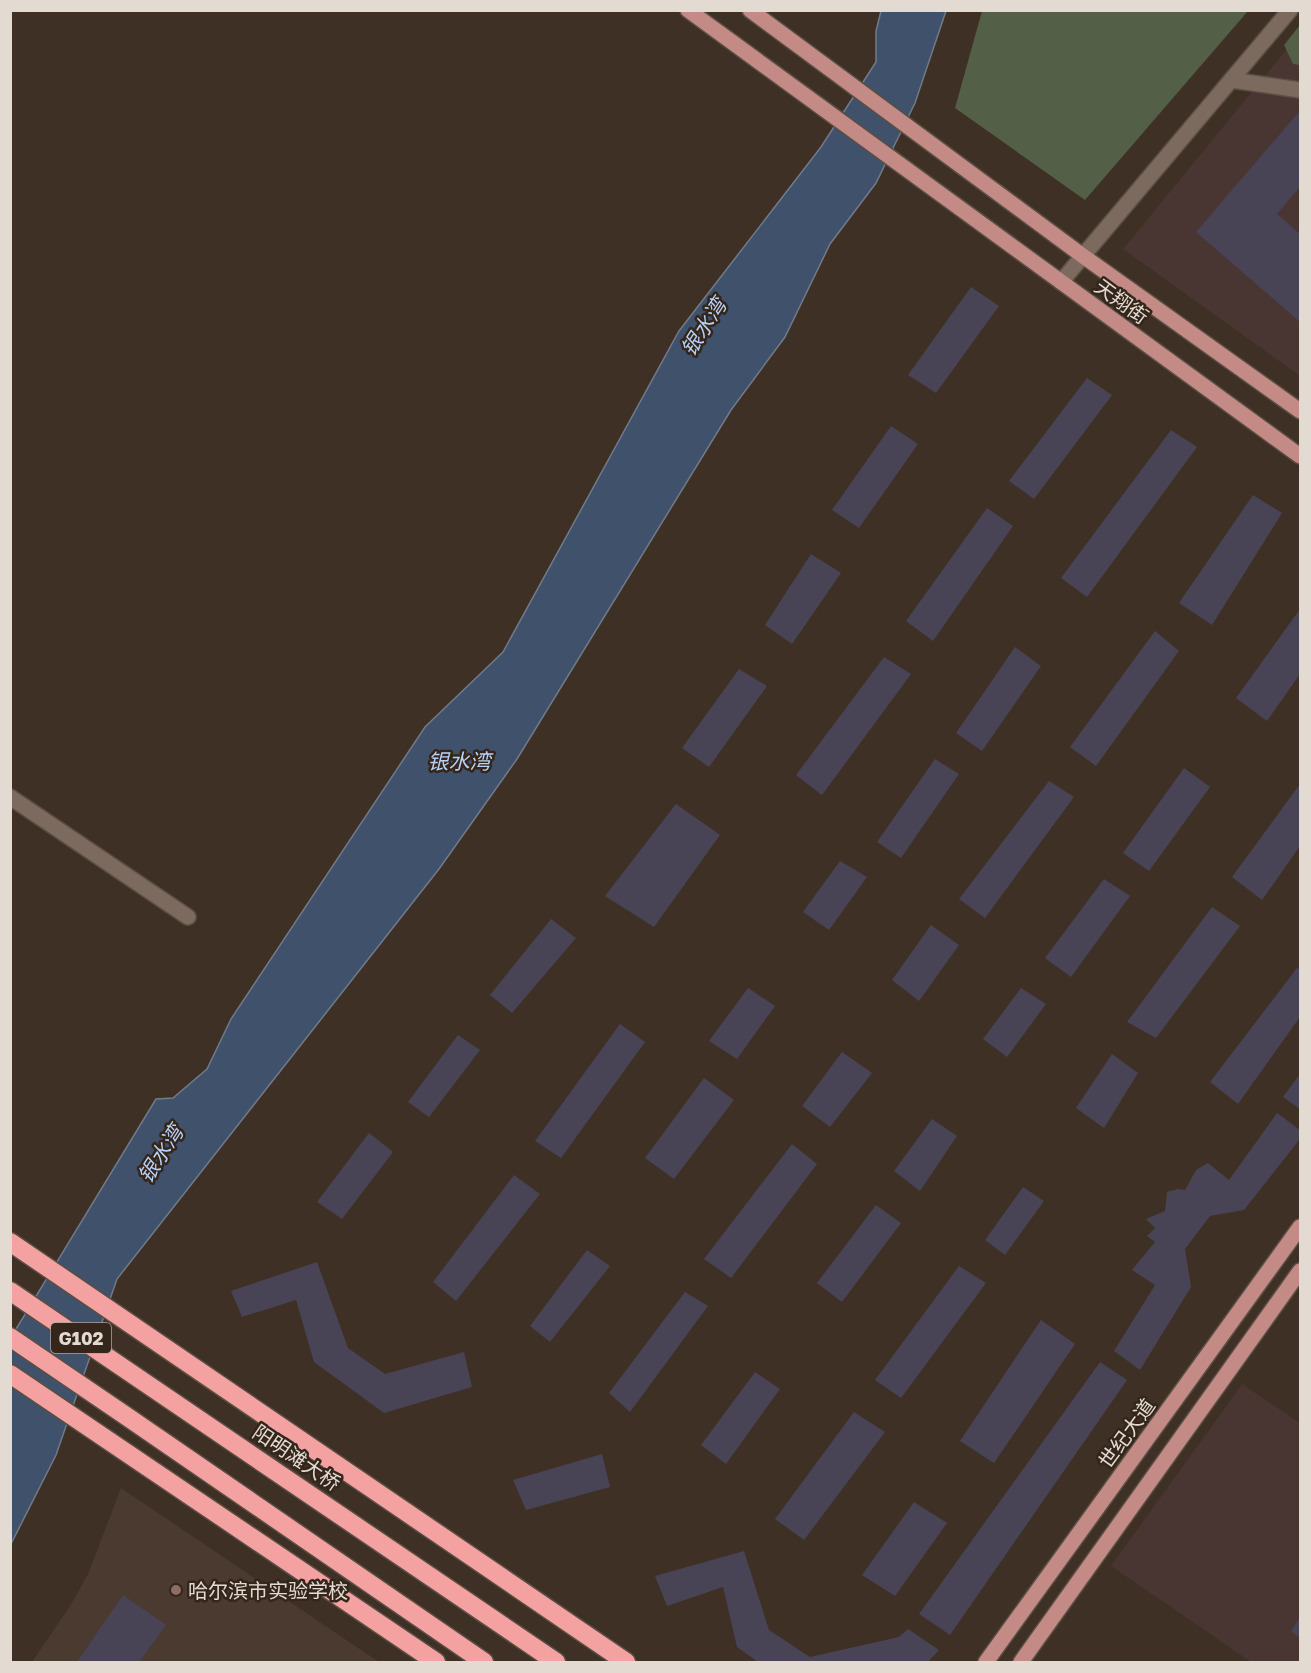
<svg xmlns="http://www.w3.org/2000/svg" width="1311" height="1673" font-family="'Golos Text','Noto Sans SC',sans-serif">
<rect width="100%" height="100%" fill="#3e3024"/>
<!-- commercial -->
<g fill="#493531">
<path d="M 1300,33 L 1300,376 L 1123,249 Z"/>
<path d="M 1242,1384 L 1300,1423 L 1300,1662 L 1251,1662 L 1111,1566 Z"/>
</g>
<!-- education -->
<path fill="#4b3a2f" d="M 121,1488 L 379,1662 L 32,1662 L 70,1606 L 88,1574 Z"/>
<!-- green -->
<g fill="#535f46">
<path d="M 982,11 L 982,10 L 1248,11 L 1085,200 L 955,108 Z"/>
<path d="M 1300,25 L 1300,65 L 1293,64 L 1284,45 Z"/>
</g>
<!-- water -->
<path fill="#40516b" stroke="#717a8a" stroke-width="1.5" d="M 881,11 L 946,11 L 915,103 L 876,183 L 830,244 L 785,337 L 731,410 L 517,759 L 439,869 L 117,1279 L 56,1455 L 11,1544 L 10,1339 L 156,1099 L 173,1098 L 207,1069 L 231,1019 L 425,727 L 503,652 L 679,331 L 821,147 L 876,62 L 876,31 Z"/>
<!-- building -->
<g fill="#484456">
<path d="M 1298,113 L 1300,115 L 1300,187 L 1277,214 L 1300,234 L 1300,322 L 1196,232 Z"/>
<path d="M 971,287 L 999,306 L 936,393 L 908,375 Z"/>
<path d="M 1087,378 L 1112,395 L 1034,499 L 1009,481 Z"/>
<path d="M 891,426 L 918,444 L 859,528 L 832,510 Z"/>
<path d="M 1171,430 L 1197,447 L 1087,597 L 1061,578 Z"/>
<path d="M 1253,495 L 1282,513 L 1212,625 L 1179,603 Z"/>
<path d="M 987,508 L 1013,526 L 933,641 L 906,621 Z"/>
<path d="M 811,554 L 841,573 L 792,644 L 765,625 Z"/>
<path d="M 1300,609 L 1300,674 L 1267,721 L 1236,698 Z"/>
<path d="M 1155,631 L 1179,651 L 1096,766 L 1070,747 Z"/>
<path d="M 1015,647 L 1041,666 L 982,751 L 956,733 Z"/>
<path d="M 884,657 L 911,674 L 822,795 L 796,775 Z"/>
<path d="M 739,669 L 767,686 L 709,767 L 682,748 Z"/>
<path d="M 935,759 L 959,774 L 901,858 L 877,842 Z"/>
<path d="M 1184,768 L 1210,787 L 1149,871 L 1123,853 Z"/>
<path d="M 1049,781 L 1074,797 L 985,918 L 959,899 Z"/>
<path d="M 1300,784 L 1300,846 L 1262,900 L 1232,877 Z"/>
<path d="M 676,804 L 720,835 L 654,927 L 605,896 Z"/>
<path d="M 840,861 L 867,877 L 829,930 L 803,912 Z"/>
<path d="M 1104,879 L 1130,896 L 1071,977 L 1045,958 Z"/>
<path d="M 1212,907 L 1240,926 L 1156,1038 L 1127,1022 Z"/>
<path d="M 551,919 L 576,938 L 512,1013 L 490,995 Z"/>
<path d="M 931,925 L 959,945 L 919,1001 L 892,980 Z"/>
<path d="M 1297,968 L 1300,969 L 1300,1017 L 1238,1104 L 1210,1082 Z"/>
<path d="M 748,988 L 775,1006 L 737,1059 L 709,1041 Z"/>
<path d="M 1021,988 L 1046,1004 L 1007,1057 L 983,1039 Z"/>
<path d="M 620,1024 L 645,1042 L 561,1158 L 535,1141 Z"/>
<path d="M 458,1035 L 480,1050 L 429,1117 L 408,1102 Z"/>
<path d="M 842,1052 L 872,1073 L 830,1127 L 802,1106 Z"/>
<path d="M 1112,1054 L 1138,1073 L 1104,1128 L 1076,1108 Z"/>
<path d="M 1300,1074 L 1300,1109 L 1283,1097 Z"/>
<path d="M 704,1078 L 734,1100 L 674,1179 L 645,1158 Z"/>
<path d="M 1277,1113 L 1300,1130 L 1300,1139 L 1244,1210 L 1210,1216 L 1185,1249 L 1191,1287 L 1140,1370 L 1114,1351 L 1155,1285 L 1132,1270 L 1155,1242 L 1147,1236 L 1155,1228 L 1146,1219 L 1165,1211 L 1167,1192 L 1178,1189 L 1185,1190 L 1196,1170 L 1208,1163 L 1229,1180 Z"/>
<path d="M 932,1119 L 957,1136 L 920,1191 L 894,1171 Z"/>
<path d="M 369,1133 L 393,1152 L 342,1219 L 317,1202 Z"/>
<path d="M 792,1144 L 817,1164 L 731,1278 L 704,1259 Z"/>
<path d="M 514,1175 L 540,1194 L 456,1301 L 433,1282 Z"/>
<path d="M 1023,1187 L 1044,1201 L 1005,1255 L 985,1240 Z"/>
<path d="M 876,1205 L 901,1223 L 842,1302 L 817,1283 Z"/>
<path d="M 587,1250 L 610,1266 L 550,1342 L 530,1326 Z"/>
<path d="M 317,1262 L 348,1348 L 385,1374 L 464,1352 L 472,1387 L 384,1413 L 314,1362 L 296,1300 L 242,1317 L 231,1291 Z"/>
<path d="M 959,1266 L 986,1283 L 901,1398 L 875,1380 Z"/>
<path d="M 685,1292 L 708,1306 L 630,1412 L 609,1393 Z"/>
<path d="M 1041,1320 L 1075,1344 L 994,1463 L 960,1441 Z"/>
<path d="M 1100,1362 L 1127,1380 L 950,1635 L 919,1614 Z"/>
<path d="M 755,1372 L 780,1389 L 726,1464 L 701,1445 Z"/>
<path d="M 854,1412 L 885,1432 L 804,1540 L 775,1519 Z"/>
<path d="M 602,1454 L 610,1487 L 526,1510 L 513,1480 Z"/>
<path d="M 914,1502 L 947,1523 L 895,1596 L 862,1575 Z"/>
<path d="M 744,1551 L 769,1630 L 810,1657 L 899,1637 L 908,1629 L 939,1650 L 928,1662 L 758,1662 L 737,1647 L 723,1587 L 667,1606 L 655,1576 Z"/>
<path d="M 123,1595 L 166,1625 L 139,1662 L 77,1662 Z"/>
<path d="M 1300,1617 L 1300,1638 L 1291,1631 Z"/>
</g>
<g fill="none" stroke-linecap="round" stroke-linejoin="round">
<defs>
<g id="minor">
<path d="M 1231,80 L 1300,90"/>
<path d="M 1061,282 L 1290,10"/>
<path d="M 10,797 L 188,917"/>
</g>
<g id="major">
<path d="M 688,10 C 893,158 1096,308 1300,456"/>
<path d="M 750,10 L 1083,256 L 1300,411"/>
<path d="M 986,1662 L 1300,1227"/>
<path d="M 1021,1662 L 1300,1271"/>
</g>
<g id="highway">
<path d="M 10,1242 L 626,1662"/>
<path d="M 10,1291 L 556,1662"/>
<path d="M 10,1337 L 129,1418 L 484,1662"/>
<path d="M 10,1374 L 436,1662"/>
</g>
</defs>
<!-- minor casing -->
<use href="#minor" stroke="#5a4e43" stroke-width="18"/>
<!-- major casing -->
<use href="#major" stroke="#5a4e43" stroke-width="18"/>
<!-- highway casing -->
<use href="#highway" stroke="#5a4e43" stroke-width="21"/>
<!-- minor -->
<use href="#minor" stroke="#7b6a5d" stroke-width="15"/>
<!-- major -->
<use href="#major" stroke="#c48b86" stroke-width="15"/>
<!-- highway -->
<use href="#highway" stroke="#f4a1a1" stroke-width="18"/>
</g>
<!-- markers -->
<circle fill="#8d6e63" stroke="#34261a" stroke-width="2" cx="176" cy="1590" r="6"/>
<g text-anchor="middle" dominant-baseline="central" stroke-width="5" stroke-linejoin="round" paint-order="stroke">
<!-- shield labels -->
<rect fill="#34261a" stroke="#aea49b" stroke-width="1.5" x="51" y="1323" width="60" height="30" rx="4.5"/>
<g font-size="18" font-weight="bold" fill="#e3dad2">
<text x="81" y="1338">G102</text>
</g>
<!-- street labels -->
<g font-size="20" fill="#e3dad2" stroke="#34261a">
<text transform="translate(1122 301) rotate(36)">天翔街</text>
<text transform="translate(1126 1433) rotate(-54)">世纪大道</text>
<text transform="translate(297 1457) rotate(34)">阳明滩大桥</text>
</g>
<!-- poi labels -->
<g font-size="20" fill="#e3dad2" stroke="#34261a" text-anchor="start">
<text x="188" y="1590">哈尔滨市实验学校</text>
</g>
<!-- water labels -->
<g font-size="21" font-style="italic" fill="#b7d1f8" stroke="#34261a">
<text transform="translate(703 327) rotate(-57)">银水湾</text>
<text x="459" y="761">银水湾</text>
<text transform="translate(160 1154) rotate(-57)">银水湾</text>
</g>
</g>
<!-- border -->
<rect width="1311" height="1673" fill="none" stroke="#e3dad2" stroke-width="24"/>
</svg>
